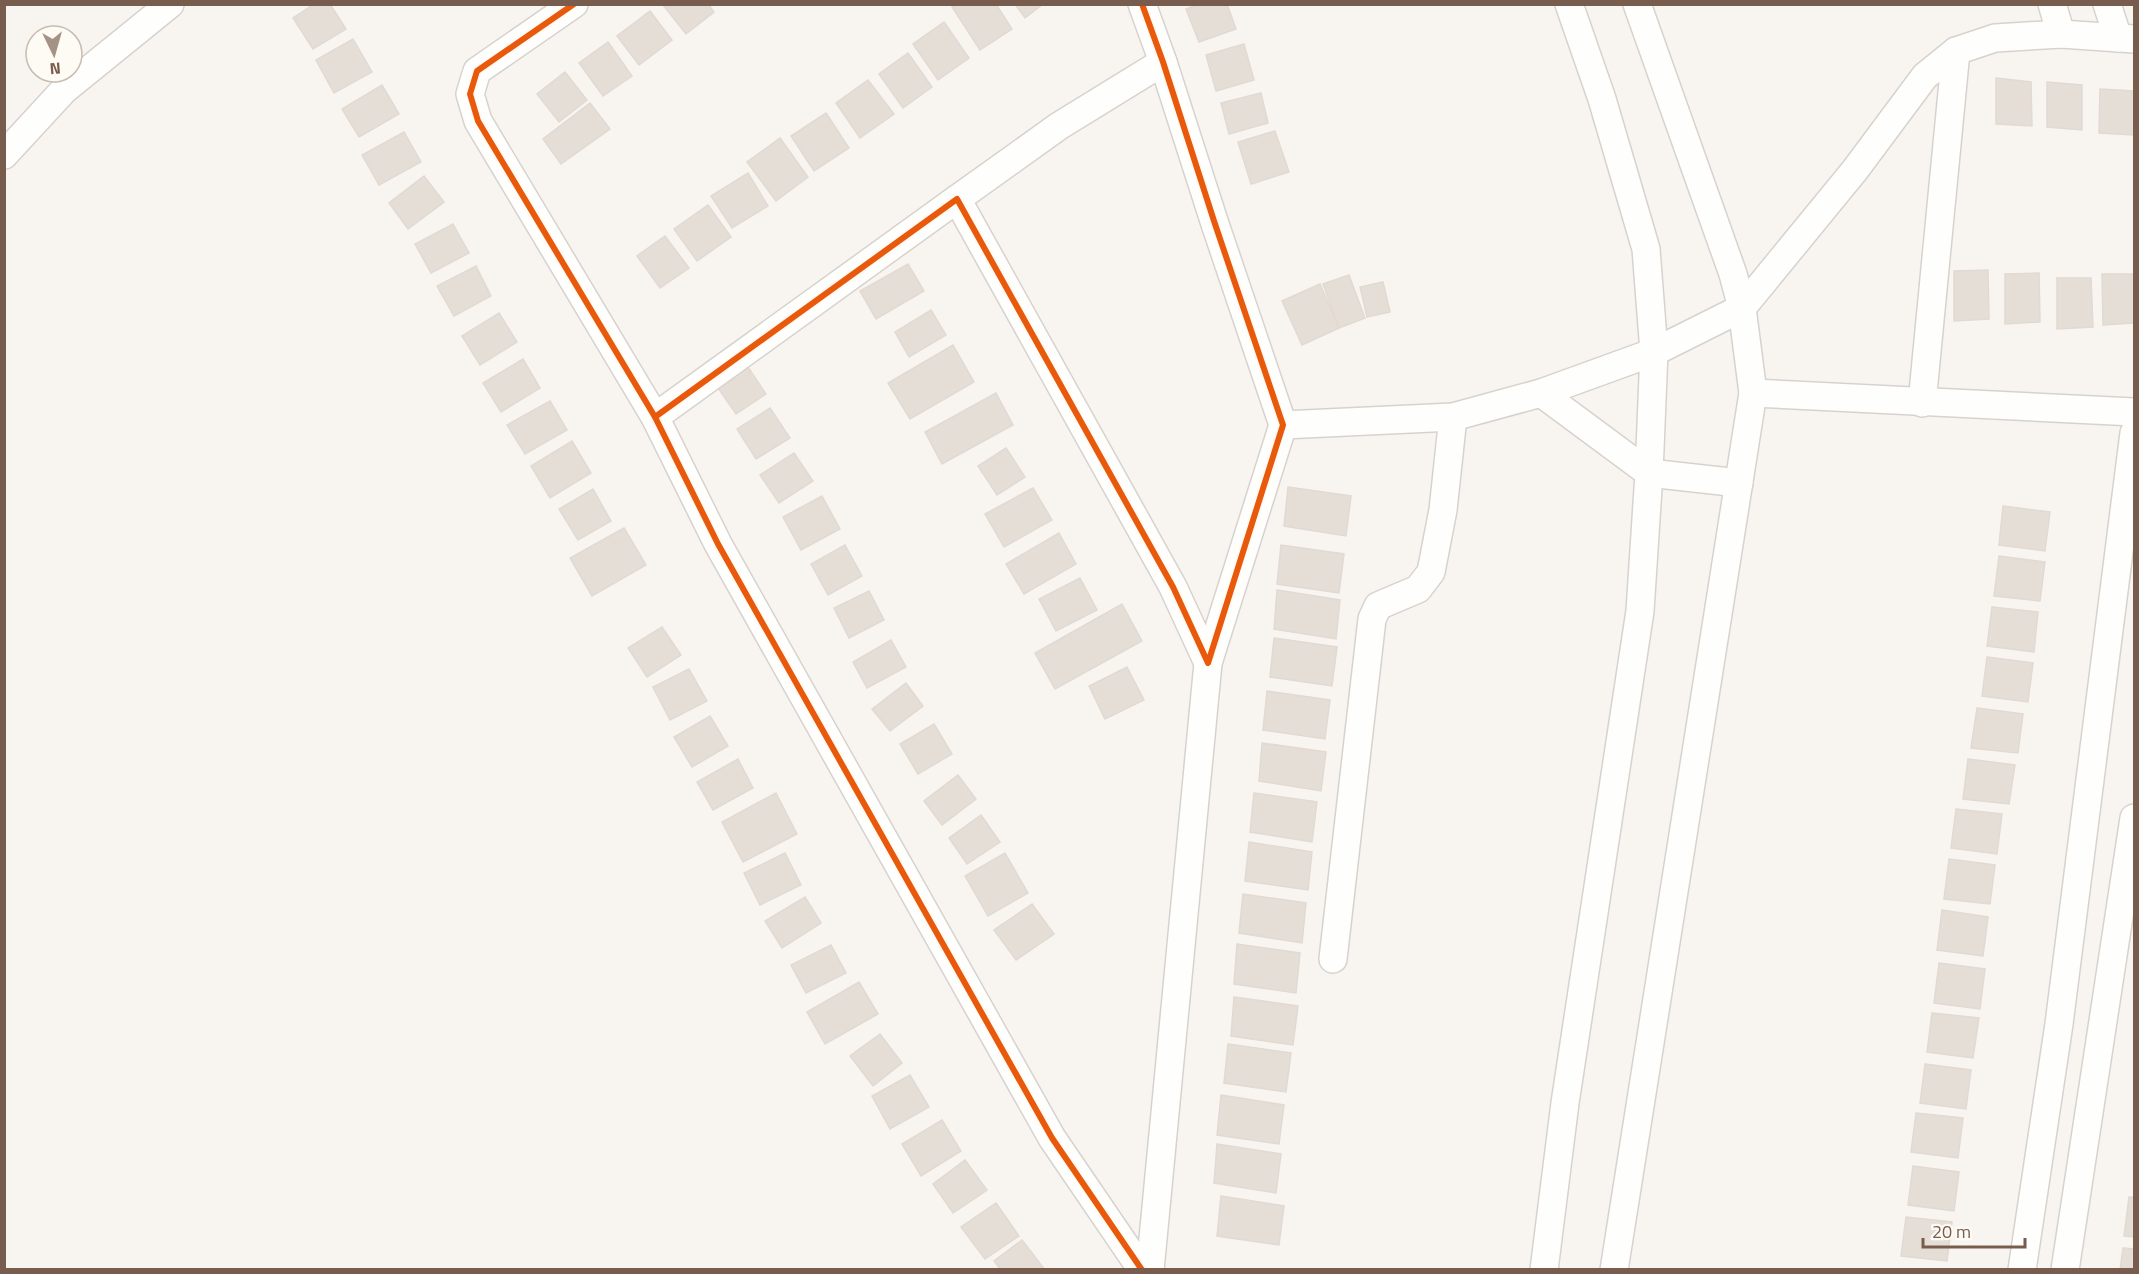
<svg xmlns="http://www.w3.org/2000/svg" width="2139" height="1274" font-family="'Titillium Web',sans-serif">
<rect width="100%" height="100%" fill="#f8f5f0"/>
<!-- building -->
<g fill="#e5ded7" stroke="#e1d9d2" stroke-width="1.5">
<path d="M 314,4 L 330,4 L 346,29 L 313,49 L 293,18 Z"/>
<path d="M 708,4 L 714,12 L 686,34 L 663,5 Z"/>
<path d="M 956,4 L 996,4 L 1012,29 L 980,50 L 952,7 Z"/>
<path d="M 1015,4 L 1043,4 L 1025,18 Z"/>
<path d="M 1199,4 L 1227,4 L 1236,29 L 1199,42 L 1186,9 Z"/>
<path d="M 650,11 L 672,40 L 639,65 L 617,36 Z"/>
<path d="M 944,22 L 969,58 L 938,80 L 913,44 Z"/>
<path d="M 353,39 L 372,72 L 334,93 L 316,60 Z"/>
<path d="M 608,42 L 632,76 L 603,96 L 579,63 Z"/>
<path d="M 1244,44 L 1254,80 L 1216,91 L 1206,55 Z"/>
<path d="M 908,53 L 932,87 L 903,108 L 879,74 Z"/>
<path d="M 565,72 L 587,100 L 559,122 L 537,94 Z"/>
<path d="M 1996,78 L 2031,82 L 2032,126 L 1996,124 Z"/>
<path d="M 868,80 L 894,114 L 860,138 L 836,103 Z"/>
<path d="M 2047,82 L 2082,85 L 2082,130 L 2047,127 Z"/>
<path d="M 382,85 L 399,114 L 359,137 L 342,109 Z"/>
<path d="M 2100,89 L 2134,91 L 2134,135 L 2099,133 Z"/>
<path d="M 1261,93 L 1268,123 L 1229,134 L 1221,103 Z"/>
<path d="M 590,103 L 610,129 L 561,164 L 543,139 Z"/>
<path d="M 826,113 L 849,148 L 814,171 L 791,136 Z"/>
<path d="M 1275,131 L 1289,172 L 1251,184 L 1238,142 Z"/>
<path d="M 404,132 L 421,162 L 379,185 L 362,155 Z"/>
<path d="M 780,138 L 808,177 L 776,201 L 747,162 Z"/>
<path d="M 748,173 L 768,206 L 732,228 L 711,196 Z"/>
<path d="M 424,176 L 444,202 L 408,229 L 389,203 Z"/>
<path d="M 708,205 L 731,237 L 697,261 L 674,229 Z"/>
<path d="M 453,224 L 469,253 L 431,273 L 415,244 Z"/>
<path d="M 665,236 L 689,268 L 660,288 L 637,256 Z"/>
<path d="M 908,264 L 924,291 L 876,319 L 860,291 Z"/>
<path d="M 476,266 L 491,296 L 454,316 L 437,286 Z"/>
<path d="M 1988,270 L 1989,319 L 1954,321 L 1954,271 Z"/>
<path d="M 2039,273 L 2040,322 L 2005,324 L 2005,274 Z"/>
<path d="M 2102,274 L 2134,274 L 2134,323 L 2103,325 Z"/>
<path d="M 1349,275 L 1365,318 L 1339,328 L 1323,284 Z"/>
<path d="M 2057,278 L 2091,278 L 2093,327 L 2057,329 Z"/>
<path d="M 1383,282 L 1390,312 L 1367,317 L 1360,287 Z"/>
<path d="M 1320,284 L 1339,328 L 1302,345 L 1282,301 Z"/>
<path d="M 931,310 L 946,335 L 909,357 L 895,332 Z"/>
<path d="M 499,313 L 517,342 L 480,365 L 462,336 Z"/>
<path d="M 953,345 L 974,382 L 910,419 L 888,383 Z"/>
<path d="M 523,359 L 540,388 L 501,412 L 483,383 Z"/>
<path d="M 748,367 L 766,394 L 736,414 L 718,388 Z"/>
<path d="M 996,393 L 1013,425 L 942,464 L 925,432 Z"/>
<path d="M 550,401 L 567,430 L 525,454 L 507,425 Z"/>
<path d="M 770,408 L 790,438 L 756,459 L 737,429 Z"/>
<path d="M 572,441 L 591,473 L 550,498 L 531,466 Z"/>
<path d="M 1006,448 L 1025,477 L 997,495 L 978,466 Z"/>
<path d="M 794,453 L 813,481 L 779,503 L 760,475 Z"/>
<path d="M 1288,487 L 1351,496 L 1346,536 L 1284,526 Z"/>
<path d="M 1033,488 L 1052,520 L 1004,547 L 985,514 Z"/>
<path d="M 593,489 L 611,521 L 578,540 L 559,509 Z"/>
<path d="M 822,496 L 840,529 L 801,550 L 783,517 Z"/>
<path d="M 2003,506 L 2050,512 L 2045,551 L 1999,545 Z"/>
<path d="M 624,528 L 646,565 L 592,596 L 570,558 Z"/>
<path d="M 1059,533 L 1076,564 L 1024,594 L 1006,564 Z"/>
<path d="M 845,545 L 862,576 L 828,595 L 811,564 Z"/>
<path d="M 1281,545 L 1344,554 L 1339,593 L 1277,584 Z"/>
<path d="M 1999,556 L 2045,562 L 2040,601 L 1994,596 Z"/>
<path d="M 1080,578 L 1097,610 L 1056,631 L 1039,599 Z"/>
<path d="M 1277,590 L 1340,600 L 1336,639 L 1274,629 Z"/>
<path d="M 869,591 L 884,620 L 849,638 L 834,608 Z"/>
<path d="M 1122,604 L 1142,641 L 1055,689 L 1035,653 Z"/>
<path d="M 1992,607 L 2038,612 L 2034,652 L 1987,646 Z"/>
<path d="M 662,627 L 681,655 L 647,677 L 628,648 Z"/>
<path d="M 1274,638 L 1337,647 L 1332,686 L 1270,677 Z"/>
<path d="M 891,640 L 906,667 L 867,688 L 853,662 Z"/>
<path d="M 1987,657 L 2033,663 L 2028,702 L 1982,696 Z"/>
<path d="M 1127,667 L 1144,700 L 1105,719 L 1089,686 Z"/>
<path d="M 689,669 L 707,701 L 670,720 L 653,687 Z"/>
<path d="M 906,683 L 923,706 L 890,731 L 872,709 Z"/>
<path d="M 1267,691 L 1330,700 L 1325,739 L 1263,730 Z"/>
<path d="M 1977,708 L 2023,714 L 2018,753 L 1971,748 Z"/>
<path d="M 710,716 L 728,746 L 692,767 L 674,737 Z"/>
<path d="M 934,724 L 952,754 L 918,774 L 900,744 Z"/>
<path d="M 1262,743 L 1326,752 L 1321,791 L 1259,781 Z"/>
<path d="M 738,759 L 753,788 L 713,810 L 697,782 Z"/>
<path d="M 1968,759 L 2015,765 L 2009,804 L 1963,799 Z"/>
<path d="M 958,775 L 976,799 L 942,825 L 924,801 Z"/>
<path d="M 776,793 L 797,834 L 743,862 L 722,822 Z"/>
<path d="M 1254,793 L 1317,802 L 1312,842 L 1250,832 Z"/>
<path d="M 1956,809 L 2002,814 L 1997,854 L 1951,848 Z"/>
<path d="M 981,815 L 1000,842 L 967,864 L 949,838 Z"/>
<path d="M 1249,842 L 1312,852 L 1308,890 L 1245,881 Z"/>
<path d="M 785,853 L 801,885 L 760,905 L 744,873 Z"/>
<path d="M 1005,853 L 1028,893 L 988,916 L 965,876 Z"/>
<path d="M 1949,859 L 1995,865 L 1990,904 L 1944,899 Z"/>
<path d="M 1243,894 L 1306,903 L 1302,943 L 1239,933 Z"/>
<path d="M 805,897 L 821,923 L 782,948 L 765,921 Z"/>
<path d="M 1032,904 L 1054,934 L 1016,960 L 994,930 Z"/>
<path d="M 1942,910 L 1988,917 L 1983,956 L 1937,950 Z"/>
<path d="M 1237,944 L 1300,953 L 1296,993 L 1234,984 Z"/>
<path d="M 831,945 L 846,973 L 806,993 L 791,965 Z"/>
<path d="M 1939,963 L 1985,969 L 1980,1009 L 1934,1003 Z"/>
<path d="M 859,982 L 878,1014 L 825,1044 L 807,1012 Z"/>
<path d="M 1234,997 L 1298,1006 L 1293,1045 L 1231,1036 Z"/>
<path d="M 1932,1013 L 1979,1018 L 1973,1058 L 1927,1052 Z"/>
<path d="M 880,1034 L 902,1063 L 873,1086 L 850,1056 Z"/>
<path d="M 1228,1044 L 1291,1053 L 1286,1092 L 1224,1083 Z"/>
<path d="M 1925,1064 L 1971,1070 L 1966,1109 L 1920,1103 Z"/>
<path d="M 910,1075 L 929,1107 L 890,1129 L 872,1096 Z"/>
<path d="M 1221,1095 L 1284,1105 L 1279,1144 L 1217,1135 Z"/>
<path d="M 1916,1113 L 1963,1118 L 1958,1158 L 1911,1152 Z"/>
<path d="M 942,1120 L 961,1151 L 921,1176 L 902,1144 Z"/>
<path d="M 1217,1144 L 1281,1154 L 1276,1193 L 1214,1183 Z"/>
<path d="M 965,1160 L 987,1190 L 953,1213 L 933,1184 Z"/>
<path d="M 1913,1166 L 1959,1172 L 1954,1211 L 1908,1205 Z"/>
<path d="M 1221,1196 L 1284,1206 L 1279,1245 L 1217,1236 Z"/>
<path d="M 2129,1197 L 2134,1197 L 2134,1237 L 2124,1236 Z"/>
<path d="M 996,1203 L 1019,1236 L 985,1259 L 961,1227 Z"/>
<path d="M 1906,1217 L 1952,1222 L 1947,1261 L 1901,1256 Z"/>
<path d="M 1022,1240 L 1045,1270 L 1001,1270 L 994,1261 Z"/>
<path d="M 2123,1248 L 2134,1249 L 2134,1270 L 2120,1270 Z"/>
</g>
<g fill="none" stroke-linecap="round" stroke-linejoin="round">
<defs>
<g id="street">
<path d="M 574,4 L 477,71 L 470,94 L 478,121 L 655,417 L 718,544 L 1052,1138 L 1142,1270"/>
<path d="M 2052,4 L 2061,34"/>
<path d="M 2107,4 L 2118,38"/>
<path d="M 4,155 L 64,90 L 170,4"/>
<path d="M 957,199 L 1059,126 L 1163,62"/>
<path d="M 1541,393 L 1649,473 L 1739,483"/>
<path d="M 1753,393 L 2134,412"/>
<path d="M 1922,403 L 1956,51"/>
<path d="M 655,417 L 957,199 L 1173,587 L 1208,663 L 1283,425 L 1214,221 L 1163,62 L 1142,4"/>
<path d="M 1283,425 L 1453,417 L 1541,393 L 1654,352 L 1742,308 L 1855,170 L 1925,76 L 1956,51 L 1995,38 L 2061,34 L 2134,39"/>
<path d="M 1333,959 L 1372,619 L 1378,606 L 1418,589 L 1431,572 L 1443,510 L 1453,417"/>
<path d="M 1150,1270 L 1208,663"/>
<path d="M 1544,1270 L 1565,1103 L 1640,611 L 1649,473 L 1654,352 L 1646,249 L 1602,99 L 1569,4"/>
<path d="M 1614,1270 L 1753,393 L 1742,308 L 1733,274 L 1637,4"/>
<path d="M 2022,1270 L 2059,1024 L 2134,433"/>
<path d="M 2065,1270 L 2134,818"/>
</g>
</defs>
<!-- street casing -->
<use href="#street" stroke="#d8d2ce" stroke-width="30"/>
<!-- street -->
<use href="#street" stroke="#fefefd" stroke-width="27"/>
<defs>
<g id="cycleway">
<path d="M 574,4 L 477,71 L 470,94 L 478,121 L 655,417 L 718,544 L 1052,1138 L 1142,1270"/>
<path d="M 655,417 L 957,199 L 1173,587 L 1208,663 L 1283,425 L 1214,221 L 1163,62 L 1142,4"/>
</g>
</defs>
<!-- cycleway casing -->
<use href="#cycleway" stroke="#fefaf4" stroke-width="10"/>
<!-- cycleway -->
<use href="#cycleway" stroke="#e8590c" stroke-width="6"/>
</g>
<!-- border -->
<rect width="2139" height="1274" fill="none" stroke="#785d4f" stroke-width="12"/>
<!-- north arrow -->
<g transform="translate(54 54) rotate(175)"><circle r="28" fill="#fefaf4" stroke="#c8bbb2" stroke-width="1.5"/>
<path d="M0-4.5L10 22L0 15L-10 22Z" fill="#a59287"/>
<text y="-9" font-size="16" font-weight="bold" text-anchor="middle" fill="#785d4f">N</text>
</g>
<!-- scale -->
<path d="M1923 1238v9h102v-9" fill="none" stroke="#785d4f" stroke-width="3"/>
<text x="1932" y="1238" font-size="18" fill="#785d4f" stroke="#fefaf4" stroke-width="4.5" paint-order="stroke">20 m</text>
</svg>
